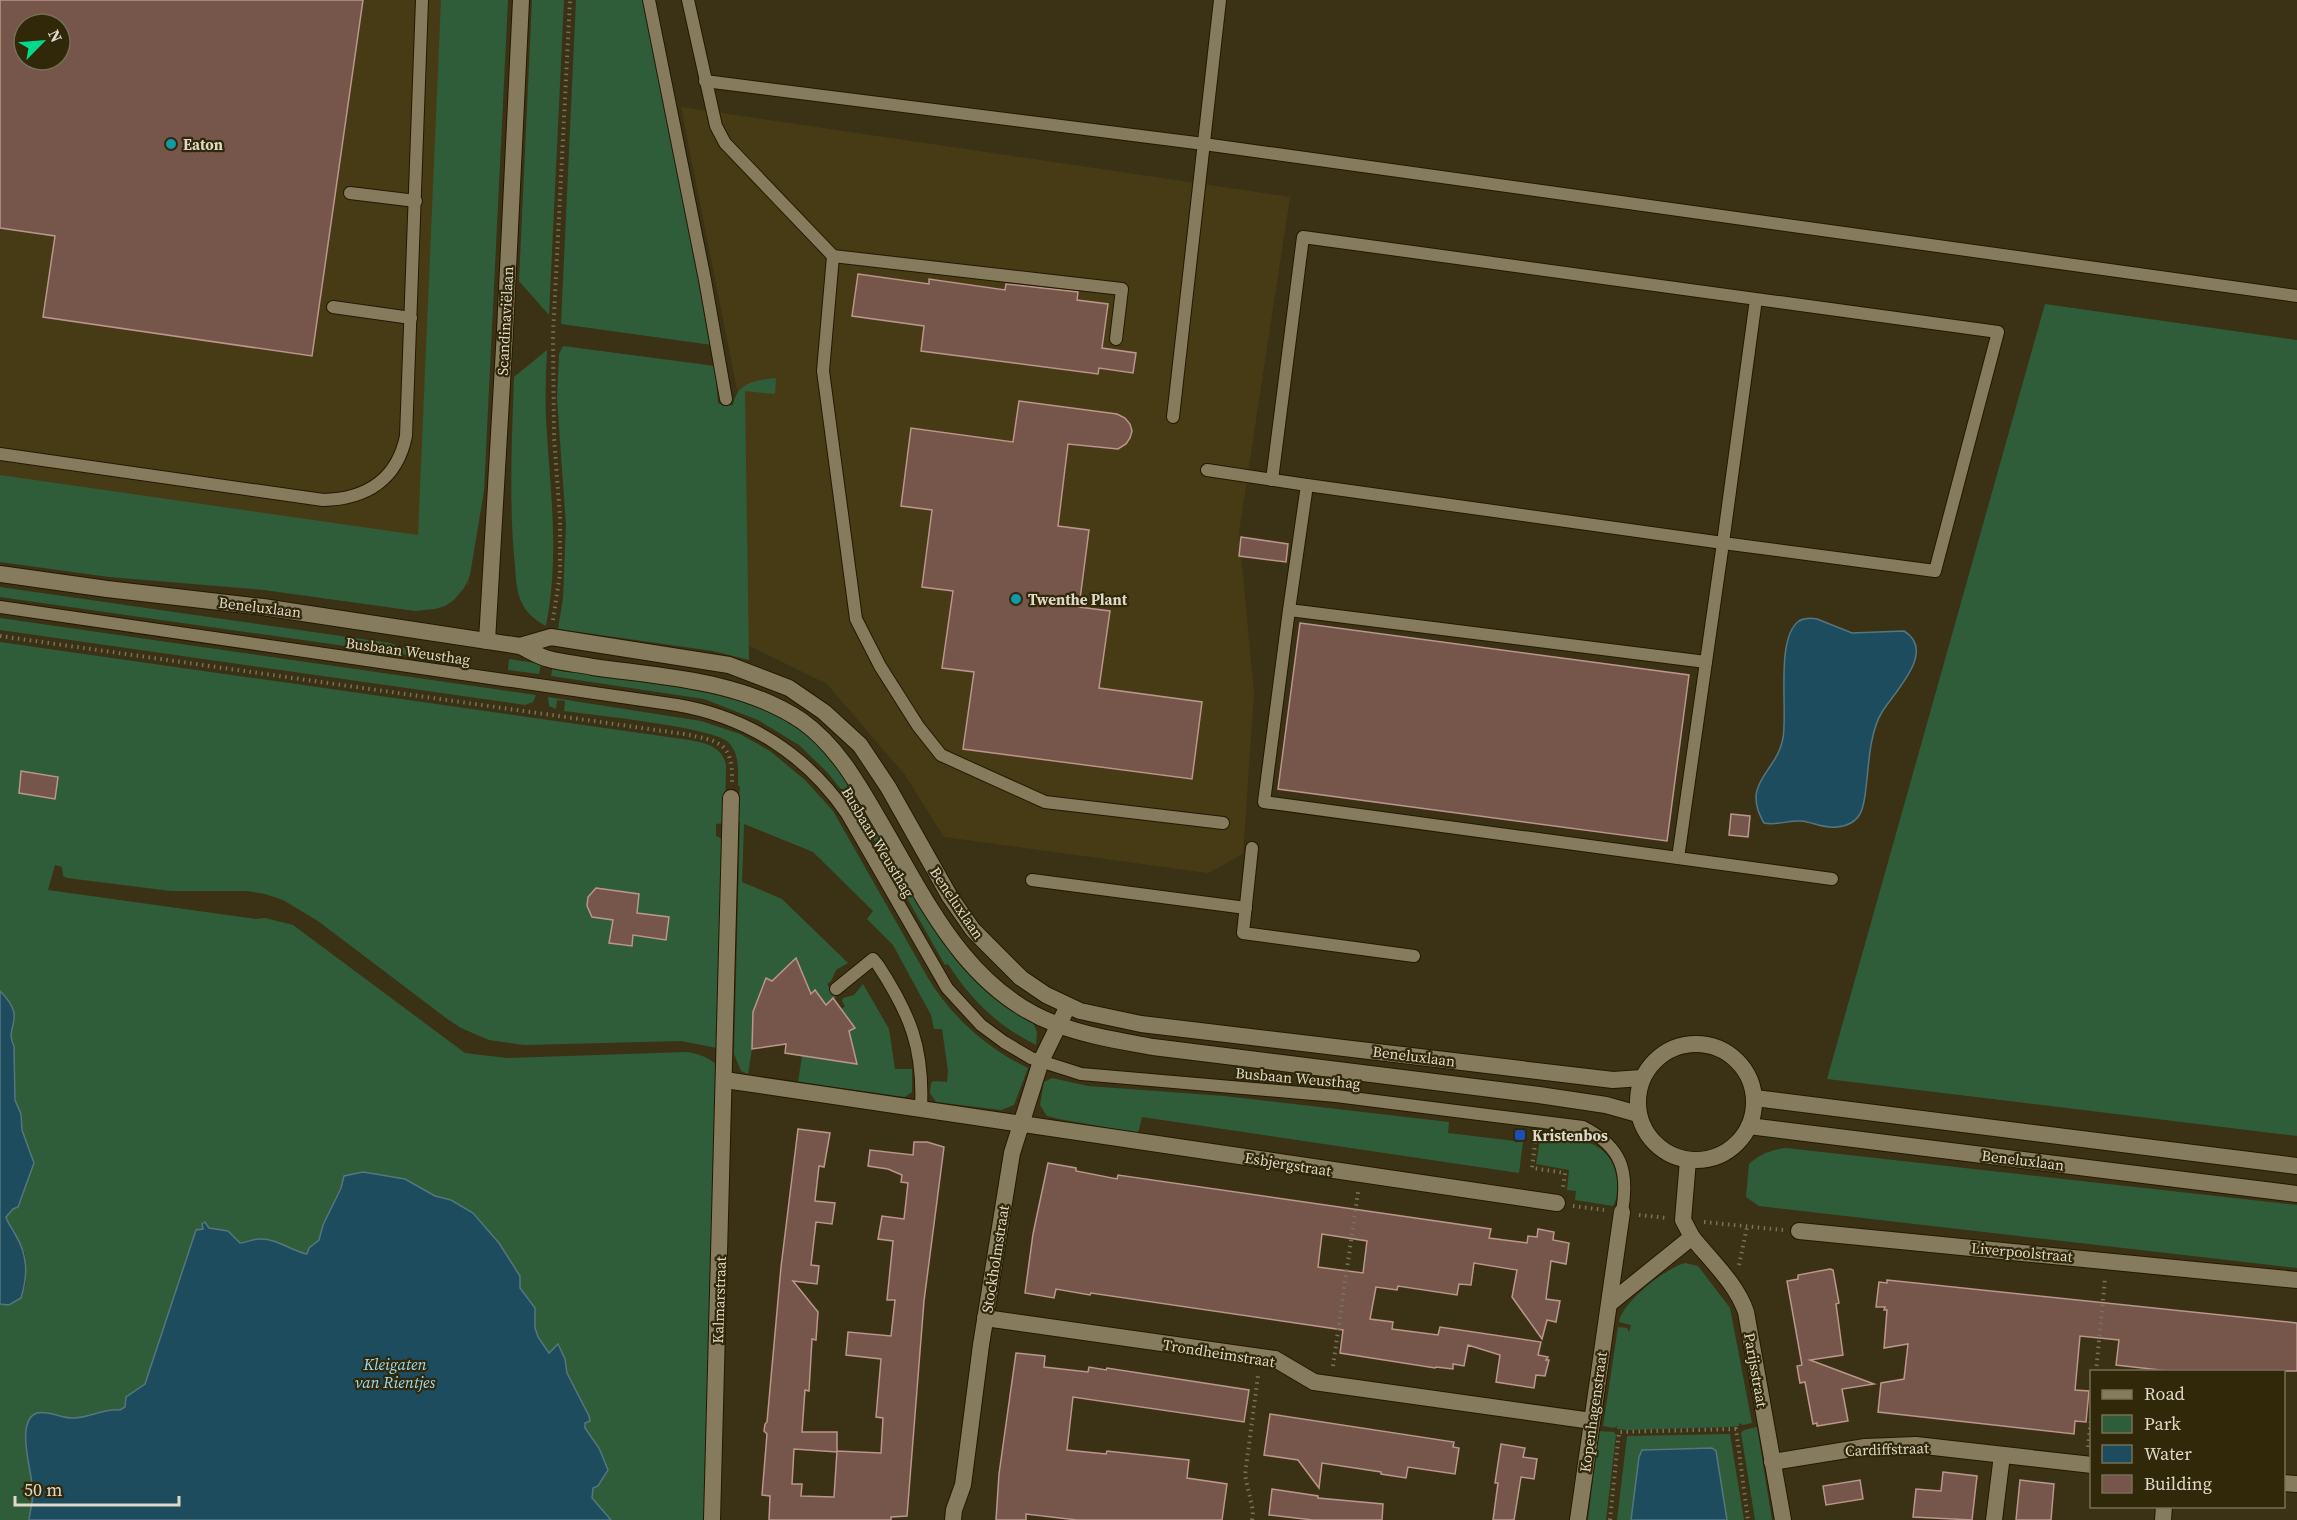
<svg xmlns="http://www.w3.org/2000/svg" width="2297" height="1520" font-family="'Source Serif 4',serif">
<rect width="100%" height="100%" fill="#3b3215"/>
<!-- built -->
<g fill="#473b16" fill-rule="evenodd">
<path d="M 0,0 L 491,0 L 469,585 L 0,525 ZM 24,24 L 60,24 L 60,60 L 24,60 Z"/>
<path d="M 681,107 L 1290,197 L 1239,532 L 1254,694 L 1243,854 L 1208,873 L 944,837 L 905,775 L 827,684 L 748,645 L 740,405 Z"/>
</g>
<!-- green -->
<g fill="#2f5d39">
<path d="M 441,0 L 508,0 L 484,491 L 470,575 L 464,588 L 454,600 L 445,606 L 435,609 L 415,611 L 264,590 L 109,577 L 0,562 L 0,475 L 418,535 Z"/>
<path d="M 532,0 L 564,0 L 549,315 L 519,281 Z"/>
<path d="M 576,0 L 645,0 L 712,345 L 561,324 Z"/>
<path d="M 2045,304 L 2297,340 L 2297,1136 L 1827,1079 Z"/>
<path d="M 563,346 L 715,366 L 718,403 L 724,406 L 733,405 C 737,382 757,380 776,378 L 775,394 L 745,391 L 749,660 L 713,651 L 558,629 L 563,598 L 566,525 L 557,399 L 559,354 Z"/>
<path d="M 547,350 C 546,373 545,396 546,419 C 550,491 560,554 546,626 C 535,620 526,613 521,601 C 515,588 516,570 514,556 C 509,496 512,437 514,377 Z"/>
<path d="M 0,587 L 390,643 L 436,659 L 0,597 Z"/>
<path d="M 0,618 L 536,695 L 533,702 L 525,705 L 0,630 Z"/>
<path d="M 0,642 L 675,738 C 694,741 722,742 726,765 L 725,820 L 724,823 L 716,824 L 716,836 L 723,839 L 717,1048 L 681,1041 L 524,1045 L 489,1040 L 461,1028 L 446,1018 L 318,921 L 283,900 L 265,894 L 247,891 L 171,891 L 67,878 L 63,876 L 62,867 L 55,865 L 48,890 L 256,919 L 265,918 L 293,925 L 465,1053 L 507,1058 L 687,1052 C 699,1054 708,1057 717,1065 L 704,1520 L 611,1520 L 592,1498 L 593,1488 L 608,1470 L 597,1445 L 585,1428 L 584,1406 L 567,1372 L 557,1346 L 549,1353 L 538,1337 L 535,1328 L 535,1308 L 520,1288 L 520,1281 L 499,1243 L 473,1213 L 451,1200 L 435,1196 L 405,1179 L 363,1172 L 346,1175 L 323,1225 L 319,1240 L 309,1248 L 307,1254 C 291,1251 277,1238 259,1239 C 252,1239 246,1243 240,1243 L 228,1231 L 211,1229 L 205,1224 L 203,1229 L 196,1231 L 145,1384 L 125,1401 L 125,1407 L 120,1410 C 104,1408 90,1418 74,1418 C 62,1419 49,1410 37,1413 C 14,1421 33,1475 33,1492 C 33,1501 30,1511 29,1520 L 0,1520 L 0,1304 L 9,1305 L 21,1298 L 26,1283 L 25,1254 L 6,1217 L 13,1209 L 18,1207 L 34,1163 L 22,1130 L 21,1114 L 15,1100 L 14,1047 C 3,1026 29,1020 0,991 Z"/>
<path d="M 509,659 L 541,664 L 539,674 L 508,670 Z"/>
<path d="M 553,665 L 702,686 L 773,711 L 812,738 L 833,759 L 913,888 L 1032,1020 L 1037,1032 L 1036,1045 C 999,1027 970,999 948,964 L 945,965 L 856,808 L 827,772 L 799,745 L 758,720 L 704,699 L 551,676 Z"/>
<path d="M 548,697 L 701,721 L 740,734 L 770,751 L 805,780 L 833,811 L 928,978 C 952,1017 986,1048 1028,1068 L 1014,1105 L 1001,1110 L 936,1102 L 930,1093 L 931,1083 L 934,1081 L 947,1082 L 948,1071 L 942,1029 L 934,1029 L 931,1015 L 893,945 L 867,919 L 873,911 L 813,852 L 744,824 L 742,882 L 782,899 L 848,963 L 836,970 L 831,981 L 827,984 L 836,997 L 826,1005 L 815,990 L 811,994 L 766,978 L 753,1011 L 752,1049 L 748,1074 L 741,1071 L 734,1054 L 740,822 L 737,822 L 740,786 L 738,786 C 738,770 740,754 728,742 C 712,727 593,715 564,711 L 565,701 L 557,700 L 556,709 L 549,706 Z"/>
<path d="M 863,984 L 889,1029 L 895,1069 L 912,1069 L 912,1092 L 905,1097 L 798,1082 L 802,1056 L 856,1064 L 852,1041 L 847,1032 L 855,1028 L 841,1010 L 845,1006 L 842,1001 L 843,998 L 854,995 Z"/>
<path d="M 1052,1078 L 1088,1086 L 1224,1096 L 1449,1122 L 1448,1133 L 1523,1142 L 1519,1173 L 1142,1117 L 1138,1133 L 1059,1119 L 1047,1116 L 1040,1105 L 1044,1082 Z"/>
<path d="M 1541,1133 C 1573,1137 1612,1139 1617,1179 C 1618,1188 1617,1200 1613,1206 L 1575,1200 L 1576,1191 L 1567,1190 L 1569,1170 L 1536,1164 Z"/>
<path d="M 1786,1148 L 2297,1205 L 2297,1268 L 1759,1206 L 1746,1197 L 1749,1164 C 1761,1153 1771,1150 1786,1148 Z"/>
<path d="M 1685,1263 L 1698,1266 L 1730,1308 L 1752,1423 L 1743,1425 L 1739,1423 L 1739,1426 L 1729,1427 L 1627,1430 L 1617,1429 L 1617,1426 L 1614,1428 L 1603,1426 L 1618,1327 L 1627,1328 L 1629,1332 L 1631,1325 L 1619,1322 C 1622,1302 1666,1268 1685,1263 Z"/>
<path d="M 1757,1427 L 1772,1520 L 1755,1520 L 1741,1433 L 1744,1430 Z"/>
<path d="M 1599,1431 L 1614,1432 L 1616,1435 L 1606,1520 L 1588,1520 Z"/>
<path d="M 1730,1434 L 1744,1520 L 1727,1520 L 1716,1451 L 1712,1448 L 1648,1449 L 1640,1453 L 1631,1520 L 1617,1520 L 1627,1436 Z"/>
</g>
<!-- water -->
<g fill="#1c4c5e" stroke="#56767e" stroke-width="1.5">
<path d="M 1817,619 L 1852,633 L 1904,631 C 1937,651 1895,691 1882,712 C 1871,730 1869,758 1867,779 C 1864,801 1866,824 1837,827 C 1824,829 1813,822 1801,821 C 1788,820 1777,826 1764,823 C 1740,782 1777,773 1783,738 C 1788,711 1775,638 1799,621 C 1804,618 1811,618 1817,619 Z"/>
<path d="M 0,991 C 29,1020 3,1026 14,1046 L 15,1100 L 21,1114 L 22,1130 L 34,1163 L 18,1207 L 13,1209 L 6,1217 C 8,1224 12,1228 15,1234 C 28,1255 28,1275 21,1298 L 9,1305 L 0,1304 Z"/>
<path d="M 363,1172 L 405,1179 L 435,1196 L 451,1200 L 473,1213 L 499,1243 L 520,1276 L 520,1288 L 535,1308 L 535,1328 L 538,1337 L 549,1353 L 558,1344 L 565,1359 L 567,1373 L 589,1416 L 590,1421 L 585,1423 L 585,1428 L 599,1448 L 608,1470 L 598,1486 L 593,1488 L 592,1498 L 611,1520 L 29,1520 C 30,1511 33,1501 33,1492 C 33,1475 14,1421 37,1413 C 49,1410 62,1419 74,1418 C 90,1418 104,1408 120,1410 L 125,1407 L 126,1397 L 145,1384 L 196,1230 L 203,1229 L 202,1224 L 205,1222 L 209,1228 L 228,1231 L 240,1243 C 246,1243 252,1239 259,1239 C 277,1238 291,1251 307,1254 L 309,1248 L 319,1240 L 323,1225 L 341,1188 L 344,1176 Z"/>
<path d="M 1712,1448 L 1716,1451 L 1727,1520 L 1631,1520 L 1639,1457 L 1642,1450 Z"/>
</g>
<!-- building -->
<g fill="#76564b" stroke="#ba968b" stroke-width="1.5" fill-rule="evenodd">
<path d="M 0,0 L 363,0 L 312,356 L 43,317 L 55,236 L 0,228 ZM 24,24 L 60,24 L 60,60 L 24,60 Z"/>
<path d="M 858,274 L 929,284 L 929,279 L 1005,290 L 1006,284 L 1078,292 L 1077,300 L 1108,304 L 1102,348 L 1136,353 L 1133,373 L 1099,368 L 1098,374 L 921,351 L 924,326 L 852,316 Z"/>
<path d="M 1019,401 L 1117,414 L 1125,418 L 1130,424 L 1132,431 L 1130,438 L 1126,444 L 1118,449 L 1068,444 L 1058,526 L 1089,530 L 1079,607 L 1110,611 L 1099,688 L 1202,702 L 1192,779 L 963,749 L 974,672 L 942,668 L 953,591 L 922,587 L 932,510 L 901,506 L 911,428 L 1013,442 Z"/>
<path d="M 1241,537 L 1288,544 L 1286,562 L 1239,556 Z"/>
<path d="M 1300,623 L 1689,675 L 1667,841 L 1278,789 Z"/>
<path d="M 21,771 L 58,777 L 55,799 L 19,793 Z"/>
<path d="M 1731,814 L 1750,816 L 1748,837 L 1729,835 Z"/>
<path d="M 596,888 L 639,894 L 637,913 L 669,917 L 666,940 L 633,935 L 632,946 L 609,943 L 613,920 L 592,917 L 587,906 L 588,897 Z"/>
<path d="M 796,958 L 811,994 L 815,990 L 826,1005 L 833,998 L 855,1028 L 849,1031 L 857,1064 L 785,1053 L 786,1044 L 752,1049 L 753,1012 L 766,978 L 772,981 Z"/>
<path d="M 798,1129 L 830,1133 L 824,1167 L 819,1166 L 815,1201 L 835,1203 L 832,1224 L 816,1222 L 811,1265 L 819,1266 L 817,1284 L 793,1281 L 818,1312 L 816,1340 L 812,1339 L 809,1391 L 805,1390 L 802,1432 L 837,1432 L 837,1452 L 794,1449 L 792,1484 L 802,1484 L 801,1496 L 834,1497 L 837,1451 L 881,1453 L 883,1418 L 876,1417 L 881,1359 L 846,1355 L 848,1332 L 891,1336 L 895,1300 L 887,1300 L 893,1241 L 878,1239 L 882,1216 L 904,1219 L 908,1183 L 901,1182 L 902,1175 L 888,1169 L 868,1166 L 870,1150 L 913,1155 L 914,1142 L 927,1142 L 944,1147 L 924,1301 L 907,1516 L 891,1517 L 891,1520 L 769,1520 L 770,1496 L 762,1495 L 767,1434 L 764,1431 L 765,1424 L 767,1422 L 781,1267 Z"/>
<path d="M 1048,1163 L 1076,1168 L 1076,1171 L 1117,1179 L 1118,1175 L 1491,1229 L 1489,1238 L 1527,1243 L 1528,1236 L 1537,1237 L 1538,1229 L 1554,1232 L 1553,1240 L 1569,1243 L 1566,1264 L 1551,1261 L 1546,1299 L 1560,1301 L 1556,1322 L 1547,1320 L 1542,1339 L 1512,1297 L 1517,1270 L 1474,1263 L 1471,1285 L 1459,1284 L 1457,1295 L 1398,1286 L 1397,1290 L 1376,1287 L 1370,1319 L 1393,1322 L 1392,1329 L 1438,1335 L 1440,1327 L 1541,1342 L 1538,1355 L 1548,1357 L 1546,1360 L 1549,1360 L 1545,1376 L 1536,1375 L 1534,1388 L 1496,1382 L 1500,1355 L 1468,1345 L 1464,1366 L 1453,1364 L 1453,1369 L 1436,1367 L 1435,1368 L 1340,1353 L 1343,1330 L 1091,1293 L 1090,1295 L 1056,1289 L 1054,1298 L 1025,1293 L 1033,1234 ZM 1322,1234 L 1367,1241 L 1363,1273 L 1318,1267 Z"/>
<path d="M 1830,1269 L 1833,1270 L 1839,1303 L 1836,1304 L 1843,1355 L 1810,1360 L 1874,1384 L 1842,1389 L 1848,1421 L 1817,1426 L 1817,1423 L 1813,1424 L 1805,1382 L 1800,1383 L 1797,1366 L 1802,1365 L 1787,1281 L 1798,1279 L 1798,1275 Z"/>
<path d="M 1887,1280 L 2297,1323 L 2297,1371 L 2169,1371 L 2116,1365 L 2119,1340 L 2080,1336 L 2075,1390 L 2089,1391 L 2086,1422 L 2075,1421 L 2074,1434 L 1878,1412 L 1881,1383 L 1904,1379 L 1908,1344 L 1884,1348 L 1887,1310 L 1884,1310 L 1885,1307 L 1876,1307 L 1879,1282 L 1887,1283 Z"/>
<path d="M 1016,1353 L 1045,1356 L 1044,1367 L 1088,1372 L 1089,1367 L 1106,1370 L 1107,1368 L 1249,1390 L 1244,1422 L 1073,1397 L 1067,1450 L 1106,1454 L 1107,1451 L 1189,1460 L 1187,1478 L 1227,1484 L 1222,1520 L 1077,1520 L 1026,1514 L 1026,1520 L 996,1520 L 999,1474 Z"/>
<path d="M 1270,1414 L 1454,1442 L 1453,1447 L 1459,1448 L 1455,1474 L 1408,1467 L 1406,1478 L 1381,1474 L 1381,1472 L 1322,1463 L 1319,1488 L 1298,1460 L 1264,1455 Z"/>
<path d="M 1501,1444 L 1525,1448 L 1523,1457 L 1537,1459 L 1534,1479 L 1521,1477 L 1514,1520 L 1493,1520 L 1498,1483 L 1495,1483 Z"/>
<path d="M 1943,1472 L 1977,1476 L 1972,1520 L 1913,1517 L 1916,1489 L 1941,1491 Z"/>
<path d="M 1860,1480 L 1863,1499 L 1826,1505 L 1823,1486 Z"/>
<path d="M 2020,1480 L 2054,1484 L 2051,1520 L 2016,1520 Z"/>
<path d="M 1272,1489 L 1318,1496 L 1318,1498 L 1383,1504 L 1382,1520 L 1313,1520 L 1269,1515 Z"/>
</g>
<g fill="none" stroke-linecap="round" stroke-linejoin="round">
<defs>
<g id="service">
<path d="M 649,0 L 705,280 L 726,399"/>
<path d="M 688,0 L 716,126 L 725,143 L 833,256 L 823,371 L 856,619 L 880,666 L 918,726 L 941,755 L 1045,802 L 1223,823"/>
<path d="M 705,81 L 1204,144 L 2297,296"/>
<path d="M 350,193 L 416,201"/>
<path d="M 833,256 L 1122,289 L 1116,339"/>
<path d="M 333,307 L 411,318"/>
<path d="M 1173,417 L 1220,0"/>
<path d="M 0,454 L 323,500 C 366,499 397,480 406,436 L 422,0"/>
<path d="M 1207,470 L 1307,485 L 1289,610 L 1706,662 L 1678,858 L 1832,879"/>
<path d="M 1272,480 L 1303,237 L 1998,332 L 1935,571 L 1723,543 L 1756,299"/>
<path d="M 1307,485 L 1723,543 L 1706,662"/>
<path d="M 0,607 L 677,705 C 748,717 807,755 847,814 L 947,988 L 981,1025 L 1004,1042 L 1031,1058 L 1081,1074 L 1336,1096 L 1583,1127 C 1622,1147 1629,1171 1622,1212"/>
<path d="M 1289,610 L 1264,802 L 1678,858"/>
<path d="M 1252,848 L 1243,933 L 1414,956"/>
<path d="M 1032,880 L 1246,908"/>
<path d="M 836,989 L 873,959 L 878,965 C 910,1014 924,1048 921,1108"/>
</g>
<g id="minor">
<path d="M 487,641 L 505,331 L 521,0"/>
<path d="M 725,1080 L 1557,1203"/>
<path d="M 1799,1231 L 2297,1280"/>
<path d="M 1692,1237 C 1711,1261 1736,1283 1746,1312 L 1783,1520"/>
<path d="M 1609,1304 L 1692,1237 L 1683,1220 L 1688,1160"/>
<path d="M 985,1318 L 1275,1359 L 1314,1382 L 1592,1421"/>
<path d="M 1772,1462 L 1865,1447 L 1916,1445 L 2092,1465"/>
<path d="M 2284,1483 L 2297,1484"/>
<path d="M 712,1520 L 731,798"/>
<path d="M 953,1520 L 954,1510 L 963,1485 L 981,1345 L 1012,1153 L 1041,1061 L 1068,1006"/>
<path d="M 1578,1520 L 1622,1212"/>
<path d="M 1994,1520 L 2002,1455"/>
<path d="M 2163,1520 L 2164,1506"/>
</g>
<g id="tertiary">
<path d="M 0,574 L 107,589 L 263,607 L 520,646 C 529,650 539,657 549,659 C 563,663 579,664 593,667 C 664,677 741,680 802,721 C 837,746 858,784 879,820 C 925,898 965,990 1056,1024 C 1087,1036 1121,1041 1153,1047 L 1539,1095 L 1606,1105 L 1638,1114"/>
<path d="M 520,646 L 551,637 L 729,665 L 789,688 L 824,712 L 860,745 L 888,787 L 950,897 L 973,930 L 1021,978 L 1046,995 L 1080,1011 L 1141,1024 L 1613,1080 L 1642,1078"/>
<circle cx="1696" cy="1102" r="58"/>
<path d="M 1755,1098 L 2297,1166"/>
<path d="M 1749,1126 L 2297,1194"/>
</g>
</defs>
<!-- service casing -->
<use href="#service" stroke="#221900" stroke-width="14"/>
<!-- minor casing -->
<use href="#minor" stroke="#221900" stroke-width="18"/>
<!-- tertiary casing -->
<use href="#tertiary" stroke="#221900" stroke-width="18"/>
<!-- path -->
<g stroke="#797259" stroke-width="4" stroke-dasharray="1.5 4.5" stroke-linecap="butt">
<path d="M 553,620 L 560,574 L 560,517 L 554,438 L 553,335 L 570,0"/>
<path d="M 0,636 L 684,734 C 719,741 733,742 732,782"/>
<path d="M 1536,1136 L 1532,1168 L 1565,1173 L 1563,1187"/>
<path d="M 1573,1206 L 1604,1210"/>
<path d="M 1639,1215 L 1667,1218"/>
<path d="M 1704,1222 L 1783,1230"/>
<path d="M 1739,1265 L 1747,1227"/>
<path d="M 1333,1366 L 1358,1192"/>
<path d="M 2096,1372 L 2105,1279"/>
<path d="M 2088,1447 L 2092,1411"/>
<path d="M 1252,1520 L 1253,1511 L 1245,1475 L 1258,1376"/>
<path d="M 1610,1520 L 1619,1432 L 1736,1429 L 1748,1520"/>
</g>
<!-- service -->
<use href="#service" stroke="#867c5d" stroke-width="12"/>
<!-- minor -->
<use href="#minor" stroke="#867c5d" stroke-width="16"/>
<!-- tertiary -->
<use href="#tertiary" stroke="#867c5d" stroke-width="16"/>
</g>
<!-- markers -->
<g fill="#0f9aa8" stroke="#31280a" stroke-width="2">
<circle cx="171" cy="144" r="6"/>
<circle cx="1016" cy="599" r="6"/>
</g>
<rect fill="#1a4fb4" stroke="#31280a" stroke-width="2" x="1514" y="1129" width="12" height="12" rx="3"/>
<g text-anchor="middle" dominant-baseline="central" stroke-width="4.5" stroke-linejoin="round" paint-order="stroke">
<!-- poi labels -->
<g font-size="15" font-weight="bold" fill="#ded9c8" stroke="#31280a" text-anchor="start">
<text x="183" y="144">Eaton</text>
<text x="1028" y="599">Twenthe Plant</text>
<text x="1532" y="1135">Kristenbos</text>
</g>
<!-- street labels -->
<g font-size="15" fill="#ded9c8" stroke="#31280a">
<text transform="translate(505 321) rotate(-87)">Scandinaviëlaan</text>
<text transform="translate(260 607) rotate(7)">Beneluxlaan</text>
<text transform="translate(408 651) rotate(8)">Busbaan Weusthag</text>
<text transform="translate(878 842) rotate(59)">Busbaan Weusthag</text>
<text transform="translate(957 903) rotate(56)">Beneluxlaan</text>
<text transform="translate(1414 1056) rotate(7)">Beneluxlaan</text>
<text transform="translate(1298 1078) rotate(5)">Busbaan Weusthag</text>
<text transform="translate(2023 1160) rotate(7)">Beneluxlaan</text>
<text transform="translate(1288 1164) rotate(9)">Esbjergstraat</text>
<text transform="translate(2022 1252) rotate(5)">Liverpoolstraat</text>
<text transform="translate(995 1259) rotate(-81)">Stockholmstraat</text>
<text transform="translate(719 1300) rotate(-88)">Kalmarstraat</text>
<text transform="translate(1219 1353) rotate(9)">Trondheimstraat</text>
<text transform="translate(1756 1370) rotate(80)">Parijsstraat</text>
<text transform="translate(1593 1412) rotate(-82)">Kopenhagenstraat</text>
<text transform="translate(1887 1449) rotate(-2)">Cardiffstraat</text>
</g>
<!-- water labels -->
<g font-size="16" font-style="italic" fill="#99dcf7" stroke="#31280a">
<text x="395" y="1364">Kleigaten<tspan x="395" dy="18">van Rientjes</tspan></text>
</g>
</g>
<!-- legend -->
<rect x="2090" y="1370" width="195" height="138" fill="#31280a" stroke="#766f56" stroke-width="1.5"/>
<rect x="2102" y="1390" width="30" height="9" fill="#867c5d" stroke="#766f56" stroke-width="1.5"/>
<text x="2144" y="1400" font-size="18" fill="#ded9c8">Road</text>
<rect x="2102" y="1415" width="30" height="18" fill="#2f5d39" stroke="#766f56" stroke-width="1.5"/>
<text x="2144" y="1430" font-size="18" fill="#ded9c8">Park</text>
<rect x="2102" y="1445" width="30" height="18" fill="#1c4c5e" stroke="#766f56" stroke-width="1.5"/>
<text x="2144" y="1460" font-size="18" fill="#ded9c8">Water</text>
<rect x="2102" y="1475" width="30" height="18" fill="#76564b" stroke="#766f56" stroke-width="1.5"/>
<text x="2144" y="1490" font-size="18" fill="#ded9c8">Building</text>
<!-- north arrow -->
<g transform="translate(42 42) rotate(65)"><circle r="28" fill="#31280a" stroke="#766f56" stroke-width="1.5"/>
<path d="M0-4.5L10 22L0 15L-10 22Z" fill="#04d98b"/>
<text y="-9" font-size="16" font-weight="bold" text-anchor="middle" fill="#ded9c8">N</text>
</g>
<!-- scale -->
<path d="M15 1496v9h164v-9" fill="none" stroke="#ded9c8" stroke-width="3"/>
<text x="24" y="1496" font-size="18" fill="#ded9c8" stroke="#31280a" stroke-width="4.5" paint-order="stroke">50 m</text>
</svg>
